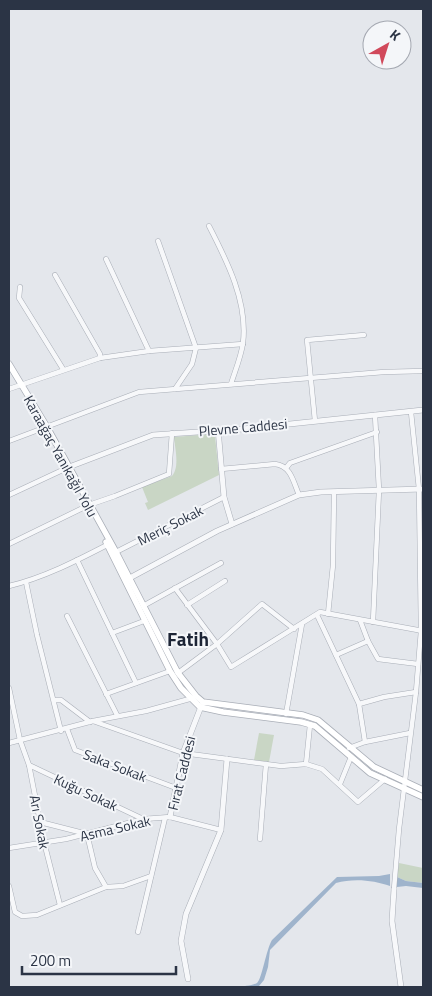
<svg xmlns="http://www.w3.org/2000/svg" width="432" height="996" font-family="'Titillium Web',sans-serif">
<rect width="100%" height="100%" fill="#e4e7ec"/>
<!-- green -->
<g fill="#c9d6c5">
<path d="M 212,434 L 215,436 L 219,475 L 148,510 L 145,503 L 148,502 L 142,487 L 172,476 C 180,467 175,449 174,437 Z"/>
<path d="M 259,733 L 274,735 L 269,762 L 254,760 Z"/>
<path d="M 399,863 L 423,868 L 423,883 L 406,881 L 397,877 Z"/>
</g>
<!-- water -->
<g fill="#9fb4cc">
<path d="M 390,874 L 390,886 C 374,880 353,878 336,883 L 270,950 L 268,967 L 264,980 L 259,986 L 237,987 C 243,986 251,986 257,983 C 262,979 266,950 272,940 L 337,877 L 379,876 Z"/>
<path d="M 397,877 L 406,881 L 423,883 L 423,888 L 406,886 L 397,887 Z"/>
</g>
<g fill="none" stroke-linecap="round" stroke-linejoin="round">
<defs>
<g id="minor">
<path d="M 209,226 C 227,261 248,302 243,343 C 241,357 235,371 231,384"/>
<path d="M 158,241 L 196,348 L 192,364 L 175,389"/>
<path d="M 106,259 L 149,351 L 243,344"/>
<path d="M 55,275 L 100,354 L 100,358"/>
<path d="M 20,287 L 19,298 L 63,369"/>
<path d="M 9,389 L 100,358 L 149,351"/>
<path d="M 315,421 L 307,340 L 364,335"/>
<path d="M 9,441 L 139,392 L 384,372 L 423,371"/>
<path d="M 286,468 L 290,463 L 377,432"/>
<path d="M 221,469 L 275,464 C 291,466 293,481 299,495"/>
<path d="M 9,495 L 69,467"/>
<path d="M 9,544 L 89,505 L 115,496 L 169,474 L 172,433"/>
<path d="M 116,552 L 224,497"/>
<path d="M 77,560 L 136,683"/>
<path d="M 26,582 L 37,635 L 61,731"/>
<path d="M 9,586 C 43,578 76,561 107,545"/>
<path d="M 175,588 L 217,644 L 231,667 L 320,612 L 423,631"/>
<path d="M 187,605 L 225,581"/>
<path d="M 143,606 L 221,563"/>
<path d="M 328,614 L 333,565 L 334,492"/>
<path d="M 317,615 L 359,704 L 365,742"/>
<path d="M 67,616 L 117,715"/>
<path d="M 360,620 L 368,641 L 378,659 L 418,664"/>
<path d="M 373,622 L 379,490 L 375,415"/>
<path d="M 112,633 L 144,621"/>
<path d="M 336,655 L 368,641"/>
<path d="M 178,673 L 217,644 L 262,604 L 294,629"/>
<path d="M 9,688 L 20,740 L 29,765 L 44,842 L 60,905"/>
<path d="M 106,694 L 170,671"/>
<path d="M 54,700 L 61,700 L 90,722"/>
<path d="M 359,704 L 384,697 L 416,692"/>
<path d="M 286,714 L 302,624"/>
<path d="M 93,721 L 183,753 L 281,766 L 306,764 L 322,769 L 358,802 L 385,779"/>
<path d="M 67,729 L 75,750 L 176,788"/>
<path d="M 9,743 L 93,721 L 146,711 L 193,698"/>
<path d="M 349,748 L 365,742 L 410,733"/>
<path d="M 306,764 L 310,725"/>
<path d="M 29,765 L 143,819"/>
<path d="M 340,784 L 351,757"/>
<path d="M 40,822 L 87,834 L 95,868 L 106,887 L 123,886 L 151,876"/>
<path d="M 260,839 L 266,764"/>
<path d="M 9,848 L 66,839 L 144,819 L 170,817 L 221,830"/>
<path d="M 9,886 L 15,912 L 22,916 L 37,915 L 106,887"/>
<path d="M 394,889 L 399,829 L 416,692 L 421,631 L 419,489 L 411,412"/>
<path d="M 138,932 L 165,818"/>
</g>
<g id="tertiary">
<path d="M 218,429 L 224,497 L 232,524"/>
<path d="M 69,467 L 153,435 L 243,429 L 423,410"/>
<path d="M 126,580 L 217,531 L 299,495 L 321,492 L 423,489"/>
<path d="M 170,817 L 183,753 L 202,704"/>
<path d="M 394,889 L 392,921 L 401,987"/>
<path d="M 188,979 L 181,941 L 186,914 L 221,830 L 227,759"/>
</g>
<g id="secondary">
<path d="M 9,364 L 47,427 L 116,552 L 178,673 L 196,696 L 203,702 L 303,715 L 318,720 L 374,767 L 423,790"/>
<path d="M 106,542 L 170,671 L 181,688 L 200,707 L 223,712 L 301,722 L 315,726 L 370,773 L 423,797"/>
</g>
</defs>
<!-- minor casing -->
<use href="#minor" stroke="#a9aeb7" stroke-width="5.5"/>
<!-- tertiary casing -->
<use href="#tertiary" stroke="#a9aeb7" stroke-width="6"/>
<!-- secondary casing -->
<use href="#secondary" stroke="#a9aeb7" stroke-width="7"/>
<!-- minor -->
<use href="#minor" stroke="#f7f8fa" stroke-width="4.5"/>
<!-- tertiary -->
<use href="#tertiary" stroke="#f7f8fa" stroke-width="5"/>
<!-- secondary -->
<use href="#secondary" stroke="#fff" stroke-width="5.5"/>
</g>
<g text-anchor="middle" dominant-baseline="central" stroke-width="4" stroke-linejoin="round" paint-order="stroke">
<!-- street labels -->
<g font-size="14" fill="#2b3445" stroke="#f4f6f9">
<text transform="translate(243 427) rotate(-5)">Plevne Caddesi</text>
<text transform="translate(61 456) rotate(61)">Karaağaç Yanıkağıl Yolu</text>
<text transform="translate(170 525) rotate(-27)">Meriç Sokak</text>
<text transform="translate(115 765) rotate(21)">Saka Sokak</text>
<text transform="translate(181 773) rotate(-76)">Fırat Caddesi</text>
<text transform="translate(86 792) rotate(25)">Kuğu Sokak</text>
<text transform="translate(40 822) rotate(79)">Arı Sokak</text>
<text transform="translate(115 828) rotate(-13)">Asma Sokak</text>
</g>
<!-- district labels -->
<g font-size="19" font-weight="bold" fill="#1d2536" stroke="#f4f6f9">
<text x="188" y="638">Fatih</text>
</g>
</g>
<!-- border -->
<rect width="432" height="996" fill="none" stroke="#2b3445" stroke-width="20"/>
<!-- north arrow -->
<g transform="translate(387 45) rotate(39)"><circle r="24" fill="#f4f6f9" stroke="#a4a8b1"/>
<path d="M0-4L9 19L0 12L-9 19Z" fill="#d1495b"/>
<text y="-8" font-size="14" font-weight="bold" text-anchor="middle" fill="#2b3445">K</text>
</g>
<!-- scale -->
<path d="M22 966v8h154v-8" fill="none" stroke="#2b3445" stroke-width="2.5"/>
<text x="30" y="966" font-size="15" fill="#2b3445" stroke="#f4f6f9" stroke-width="4" paint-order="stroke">200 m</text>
</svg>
